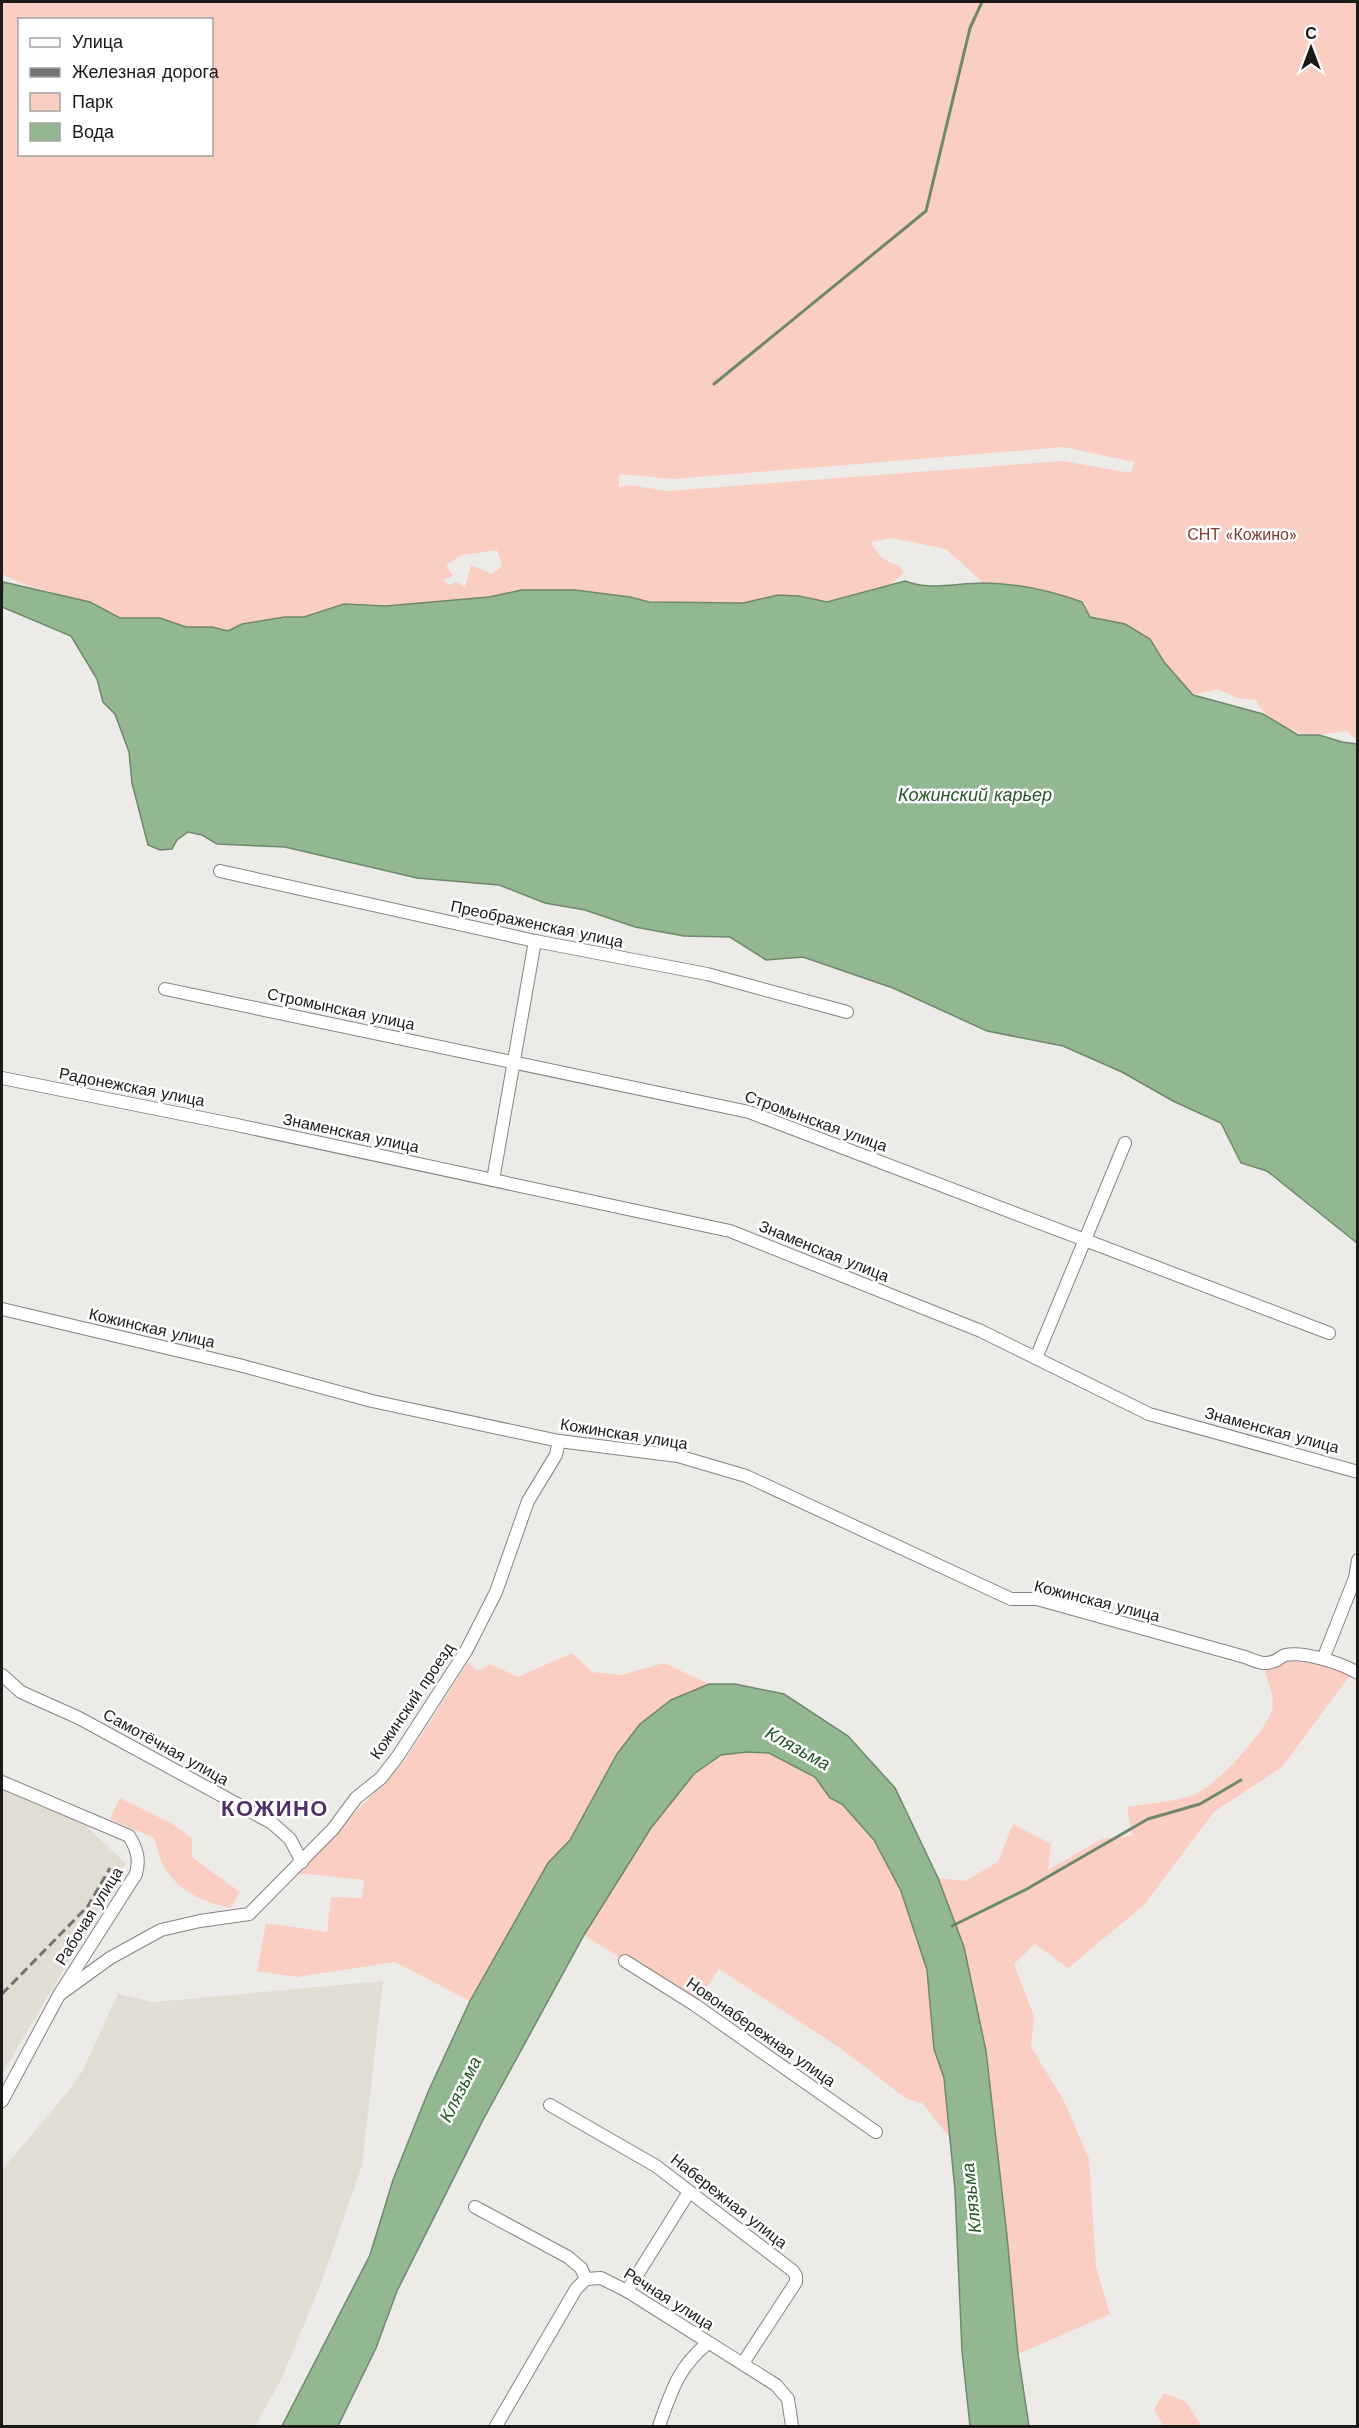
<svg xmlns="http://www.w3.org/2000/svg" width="1359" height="2428" font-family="'Work Sans',sans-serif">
<rect width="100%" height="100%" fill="#ecebe7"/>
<!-- built -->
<g fill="#e2ddd3">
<path d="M 2,1787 L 84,1824 L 126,1864 L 2,2074 Z"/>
<path d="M 383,1981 L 362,2166 L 321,2283 L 282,2378 L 255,2426 L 2,2426 L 2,2170 L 65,2095 L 82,2072 L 118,1994 L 154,2002 Z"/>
</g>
<!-- green -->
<g fill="#facec3" fill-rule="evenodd">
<path d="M 2,2 L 1357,2 L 1357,741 L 1347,731 C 1316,735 1307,740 1278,723 C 1267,716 1262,712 1256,700 L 1237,698 L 1218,689 L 1193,695 L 1164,662 L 1150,639 L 1125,624 L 1090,617 L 1082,602 L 1032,588 L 983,583 L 946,549 L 892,538 L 871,542 C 876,555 886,563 899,565 L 904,573 L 891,584 L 827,602 L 799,596 L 778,595 L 743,603 L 649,602 L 630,597 L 522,590 L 489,597 L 386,606 L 344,604 L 304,617 L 285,617 L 242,624 L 228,631 L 212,627 L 186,627 L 160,618 L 120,618 L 90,602 L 28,586 L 2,574 ZM 20,20 L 212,20 L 212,154 L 20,154 ZM 1064,447 L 1134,462 L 1131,473 L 1063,461 L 668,491 L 629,485 L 619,487 L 619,474 L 672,479 ZM 497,550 L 502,566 L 492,574 L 471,565 L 465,587 L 457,582 L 449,585 L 443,580 L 453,576 L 446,565 L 462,555 Z"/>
<path d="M 572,1653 L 592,1672 L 621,1675 L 664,1663 L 709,1684 L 671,1700 L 617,1754 L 570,1840 L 548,1863 L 470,2001 L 395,1962 L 297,1977 L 257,1971 L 266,1923 L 327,1932 L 331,1897 L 362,1898 L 364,1880 L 298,1873 L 406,1759 L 468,1662 L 478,1671 L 490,1664 L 518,1677 Z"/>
<path d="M 1286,1661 L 1325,1664 L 1350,1675 L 1282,1767 L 1214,1812 L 1144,1905 L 1068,1968 L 1035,1944 L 1014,1964 L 1034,2016 L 1031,2047 L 1064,2101 L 1089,2159 L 1096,2267 L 1110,2314 L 1018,2354 L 1007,2236 L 986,2051 L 964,1947 L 938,1878 L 965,1881 L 998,1862 L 1013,1824 L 1051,1844 L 1048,1870 L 1102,1839 L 1132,1836 L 1127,1807 C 1148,1803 1172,1802 1191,1796 C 1215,1788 1262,1735 1271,1713 C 1276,1699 1269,1685 1265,1672 L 1267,1669 Z"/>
<path d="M 747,1752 L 769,1753 L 815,1777 L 830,1798 L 842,1803 L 874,1840 L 901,1891 L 927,1970 L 934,2049 L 944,2078 L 950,2138 L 922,2103 L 907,2099 L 840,2048 L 719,1969 L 695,2005 L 584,1935 C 614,1887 671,1781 720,1756 C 727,1753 739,1753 747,1752 Z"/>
<path d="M 120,1798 L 171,1823 L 192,1838 L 192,1857 L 240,1892 L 230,1908 C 203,1902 177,1891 163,1865 C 159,1857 157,1846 154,1838 L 110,1819 Z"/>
<path d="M 1164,2393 L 1186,2402 L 1202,2426 L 1163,2426 L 1154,2409 Z"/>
</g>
<!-- water -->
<g fill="#93b791" stroke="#6f886d" stroke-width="1.5">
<path d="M 905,581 C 930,591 956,583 983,583 C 1016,583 1051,591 1082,602 L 1090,617 L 1125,624 L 1150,639 L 1164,662 L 1193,695 L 1263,714 L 1298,735 L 1319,735 L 1342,742 L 1357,744 L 1357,1243 L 1267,1171 L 1241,1163 L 1221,1123 L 1173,1101 L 1122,1072 L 1063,1046 L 987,1031 L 893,988 L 803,957 L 766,960 L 730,937 L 684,936 L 635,927 L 585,910 L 545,903 L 499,885 L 417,878 L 285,847 L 217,844 L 202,835 L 188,832 L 177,840 L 172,849 L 160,850 L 148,845 L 132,783 L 129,752 L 115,714 L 103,702 L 97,679 L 88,664 L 71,636 L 2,607 L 3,582 L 90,602 L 120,618 L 160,618 L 186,627 L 212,627 L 228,631 L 242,624 L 285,617 L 304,617 L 344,604 L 386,606 L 489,597 L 522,590 L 575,590 L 630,597 L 649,602 L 743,603 L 778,595 L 799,596 L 827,602 Z"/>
<path d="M 709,1684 L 735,1684 L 784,1694 L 848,1736 L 895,1788 L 938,1878 L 964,1947 L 986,2051 L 1007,2236 L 1018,2354 L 1029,2426 L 970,2426 L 962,2351 L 955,2190 L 944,2078 L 934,2049 L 927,1970 L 901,1891 L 874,1840 L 842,1804 L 830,1798 L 815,1777 L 769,1753 L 747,1752 L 721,1755 L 694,1774 L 651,1828 L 584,1935 L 483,2120 L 397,2291 L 376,2348 L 338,2426 L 282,2426 L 370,2255 L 393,2180 L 428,2092 L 470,2001 L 548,1863 L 570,1840 L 617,1754 L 640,1724 L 671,1700 Z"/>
</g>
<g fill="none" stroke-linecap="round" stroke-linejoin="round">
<!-- stream -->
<g stroke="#6f886d" stroke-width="3">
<path d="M 714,384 L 926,211 L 970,28 L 982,2"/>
<path d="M 952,1926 L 1025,1890 L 1148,1819 L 1200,1804 L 1241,1780"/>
</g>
<defs>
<g id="street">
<path d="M 220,871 L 535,941 L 707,974 L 847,1012"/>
<path d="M 165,989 L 749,1112 L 1329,1333"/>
<path d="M 2,1078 L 232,1124 L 730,1231 L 981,1331 L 1149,1414 L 1358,1472"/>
<path d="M 493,1180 L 535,941"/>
<path d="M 2,1309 L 239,1365 L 372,1401 L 559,1441 L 678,1456 L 746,1476 L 1011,1599 L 1037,1599 L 1245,1657 C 1257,1662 1265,1666 1277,1660 C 1278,1659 1283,1656 1285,1655 C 1304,1651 1341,1663 1358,1673"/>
<path d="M 1036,1358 L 1125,1143"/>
<path d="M 1323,1659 L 1355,1578 L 1358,1560"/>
<path d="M 2,1675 L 21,1692 L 79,1718 L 272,1823 L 290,1839 L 302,1862"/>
<path d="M 2,1782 L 129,1836 C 137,1849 140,1859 136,1874 L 59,1995 L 2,2101"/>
<path d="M 625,1961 L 695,2005 L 876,2132"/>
<path d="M 59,1995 L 110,1958 L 161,1930 L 200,1921 L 249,1914 L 333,1829 L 356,1798 L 381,1778 L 398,1756 L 466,1651 L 496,1592 L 528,1501 L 556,1455 L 559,1441"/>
<path d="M 550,2105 L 656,2166 L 793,2271 L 796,2276 L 796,2282 L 743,2363"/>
<path d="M 475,2207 L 568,2257 L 581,2268 L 586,2279 L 601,2278 L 627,2291 L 776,2385 L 788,2399 L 792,2426"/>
<path d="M 627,2291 L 689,2192"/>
<path d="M 496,2426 L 576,2289 L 586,2279"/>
<path d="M 659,2426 C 671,2392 678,2367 708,2343"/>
</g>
</defs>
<!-- street casing -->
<use href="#street" stroke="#858480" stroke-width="14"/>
<!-- street -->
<use href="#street" stroke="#fff" stroke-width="12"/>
<!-- rail -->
<path stroke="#737270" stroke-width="3" stroke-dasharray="9 4.5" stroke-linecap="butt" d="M 2,1994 L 88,1906 L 110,1868"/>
</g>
<g text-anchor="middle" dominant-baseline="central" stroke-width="5" stroke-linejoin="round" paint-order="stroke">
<!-- park labels -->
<g font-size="16" fill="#7f3c2e" stroke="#fff">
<text x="1242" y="534">СНТ «Кожино»</text>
</g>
<!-- street labels -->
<g font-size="16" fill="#1b1a19" stroke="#fff">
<text transform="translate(537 924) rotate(12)">Преображенская улица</text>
<text transform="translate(341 1009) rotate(12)">Стромынская улица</text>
<text transform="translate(132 1087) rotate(11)">Радонежская улица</text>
<text transform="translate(816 1121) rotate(20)">Стромынская улица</text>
<text transform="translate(351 1133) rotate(12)">Знаменская улица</text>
<text transform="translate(824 1251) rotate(22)">Знаменская улица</text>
<text transform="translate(152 1328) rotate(13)">Кожинская улица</text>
<text transform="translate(1272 1430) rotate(15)">Знаменская улица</text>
<text transform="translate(624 1434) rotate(9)">Кожинская улица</text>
<text transform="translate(1097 1601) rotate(14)">Кожинская улица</text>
<text transform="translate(412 1701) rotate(-56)">Кожинский проезд</text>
<text transform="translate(166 1747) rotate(29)">Самотёчная улица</text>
<text transform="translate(89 1916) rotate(-58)">Рабочая улица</text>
<text transform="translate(761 2032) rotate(35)">Новонабережная улица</text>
<text transform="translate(729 2201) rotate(38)">Набережная улица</text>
<text transform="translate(669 2299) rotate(32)">Речная улица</text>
</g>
<!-- water labels -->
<g font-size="18" font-style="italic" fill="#235624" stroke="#fff">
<text x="975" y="794">Кожинский карьер</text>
<text transform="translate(798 1748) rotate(29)">Клязьма</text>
<text transform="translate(460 2089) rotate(-63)">Клязьма</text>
<text transform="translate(971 2198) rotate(-96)">Клязьма</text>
</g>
<!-- district labels -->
<g font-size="22" font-weight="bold" letter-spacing="1.5" fill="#512e67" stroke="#fff">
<text x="275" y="1808">КОЖИНО</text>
</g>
</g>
<!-- border -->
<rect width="1359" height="2428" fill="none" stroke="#1b1a19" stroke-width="6"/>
<!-- legend -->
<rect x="18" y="18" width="195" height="138" fill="#ffffff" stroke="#a4a3a3" stroke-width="1.5"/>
<rect x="30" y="38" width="30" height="9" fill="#ffffff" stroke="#a4a3a3" stroke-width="1.5"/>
<text x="72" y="48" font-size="18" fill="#1b1a19">Улица</text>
<rect x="30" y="68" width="30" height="9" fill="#737270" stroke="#a4a3a3" stroke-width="1.5"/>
<text x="72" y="78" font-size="18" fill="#1b1a19">Железная дорога</text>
<rect x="30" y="93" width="30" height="18" fill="#facec3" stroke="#a4a3a3" stroke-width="1.5"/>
<text x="72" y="108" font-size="18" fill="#1b1a19">Парк</text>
<rect x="30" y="123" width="30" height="18" fill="#93b791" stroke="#a4a3a3" stroke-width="1.5"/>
<text x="72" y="138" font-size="18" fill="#1b1a19">Вода</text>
<!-- north arrow -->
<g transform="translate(1311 48)" stroke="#ffffff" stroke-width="4.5" paint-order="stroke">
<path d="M0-4.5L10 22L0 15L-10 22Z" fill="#1b1a19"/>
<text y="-9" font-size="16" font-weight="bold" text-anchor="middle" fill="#1b1a19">С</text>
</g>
</svg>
